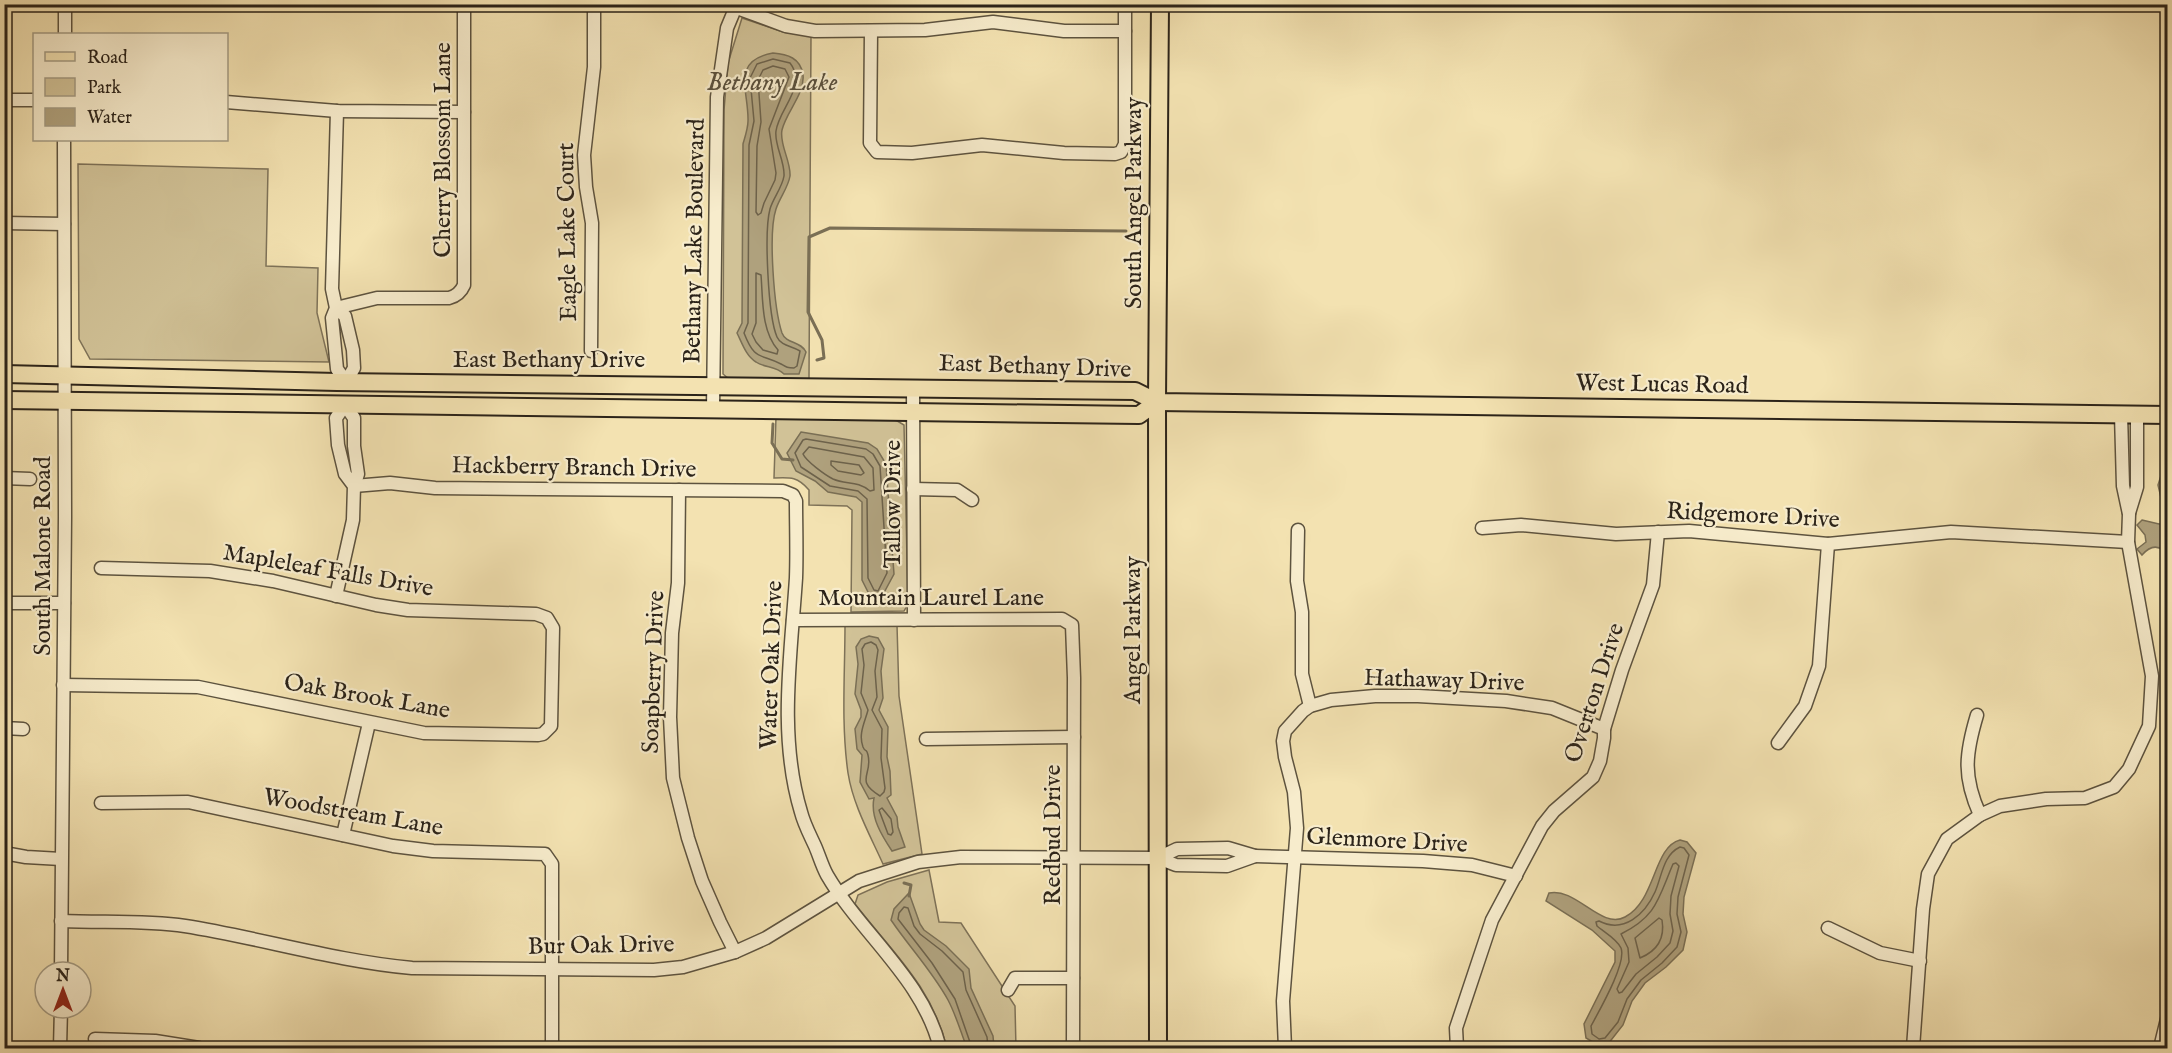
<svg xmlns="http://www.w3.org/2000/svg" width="2172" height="1053" font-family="'IM FELL English',serif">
<rect width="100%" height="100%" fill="#f3e2b1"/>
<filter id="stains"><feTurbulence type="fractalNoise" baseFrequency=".00333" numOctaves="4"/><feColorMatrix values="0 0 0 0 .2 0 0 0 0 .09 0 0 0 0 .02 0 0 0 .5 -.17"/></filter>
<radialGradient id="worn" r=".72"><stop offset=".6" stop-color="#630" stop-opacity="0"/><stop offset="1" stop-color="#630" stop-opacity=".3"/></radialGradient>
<!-- green -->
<g fill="#d1c297" stroke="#7e7258" stroke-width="1.5">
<path d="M 742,18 L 783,32 L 811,36 L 809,379 L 729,379 L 723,374 L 724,110 L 728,63 Z"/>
<path d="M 78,164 L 268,169 L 266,266 L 318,268 L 317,313 L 329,362 L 90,359 L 79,339 Z"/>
<path d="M 776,417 L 894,419 L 904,425 L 908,604 L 904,611 L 851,612 L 852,510 L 847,506 L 809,505 L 809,490 C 798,477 791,477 774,478 Z"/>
<path d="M 845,625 L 897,625 L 899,696 L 922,854 L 883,864 C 870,835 853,805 848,773 C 841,724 845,674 845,625 Z"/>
<path d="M 929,870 L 939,922 L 961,923 L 1015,1006 L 1016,1048 L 947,1048 C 931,985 893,953 855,904 L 858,895 L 887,882 Z"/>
</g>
<!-- water -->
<g fill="#afa17d" stroke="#7a6f55" stroke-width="1.5">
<path d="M 773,53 C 787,54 801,58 803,75 C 805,94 786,112 782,130 C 779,144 791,161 790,176 C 788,188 780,197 776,209 C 768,233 774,309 782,333 C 786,344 801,341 806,352 L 799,374 L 784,374 C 776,366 765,368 756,362 C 746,356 742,343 737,333 L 742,323 L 743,144 C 745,137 748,128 748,121 C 749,91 730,61 773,53 Z"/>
<path d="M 801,432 L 868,443 L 877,449 L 886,464 L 894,574 L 880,600 L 869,594 L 862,580 L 862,502 L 856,497 L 828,492 L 815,481 L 796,471 L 787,453 Z"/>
<path d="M 2167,462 L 2167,523 L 2158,485 L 2165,463 Z"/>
<path d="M 2142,520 L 2159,524 L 2167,524 L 2167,569 L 2164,568 L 2161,560 L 2163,550 C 2155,544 2148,548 2142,555 L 2137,549 L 2146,542 L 2145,535 L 2137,525 Z"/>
<path d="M 869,636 L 878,638 L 884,649 L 881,671 L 883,698 L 879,710 L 888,727 L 887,757 L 890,771 L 891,795 L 887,798 L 897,817 L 898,827 L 905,847 L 892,851 C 882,836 870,817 874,798 L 869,799 L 860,782 L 862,755 L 857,749 L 855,729 L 861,717 L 861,710 L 855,694 L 858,664 L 856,647 L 861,639 Z"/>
<path d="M 1680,840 L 1687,842 L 1696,853 L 1684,897 L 1683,914 L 1687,932 L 1683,950 L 1666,967 L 1645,983 L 1632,1001 L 1623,1025 L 1608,1044 L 1598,1045 L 1586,1038 L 1584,1024 L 1615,962 L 1615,951 L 1592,930 L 1546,901 L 1549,893 C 1576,887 1601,930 1625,917 C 1656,901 1653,847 1680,840 Z"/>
<path d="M 909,893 L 920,924 L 924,930 L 946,946 L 969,969 L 971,988 L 993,1036 L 994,1048 L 967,1048 C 961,1033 956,1015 948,1000 C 932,971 910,948 891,920 L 894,909 Z"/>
</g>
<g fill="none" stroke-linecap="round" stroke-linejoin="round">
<!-- shore -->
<g stroke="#6d624b" stroke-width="1.5">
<path d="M 773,59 L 790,63 C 808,86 779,108 776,131 C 774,145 785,161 784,176 C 782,188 773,198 770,209 C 764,231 768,316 777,337 C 781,346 792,346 800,351 L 797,366 L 794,368 C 787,368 786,367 781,364 C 759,353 755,361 744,333 L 748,323 L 749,145 L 754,121 L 750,78 L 757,64 Z"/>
<path d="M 773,66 L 785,69 L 789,77 L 769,129 L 776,173 L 775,180 L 764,203 L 761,213 L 758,215 L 756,212 L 757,146 L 761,122 L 758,80 L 763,70 Z"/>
<path d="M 756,273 L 761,275 C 763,299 761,331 778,350 L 777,354 L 763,350 L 756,342 L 752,334 L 756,323 Z"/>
<path d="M 806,439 L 866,449 L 873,454 L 880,466 L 887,573 L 878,591 L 874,590 L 868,578 L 867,499 L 858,491 L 830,486 L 801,467 L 795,453 L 803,440 Z"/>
<path d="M 809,447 L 864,457 L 873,468 L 874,490 L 870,491 C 857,480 846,485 833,479 C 825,475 806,461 803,454 Z"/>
<path d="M 831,461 L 859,465 L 864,473 L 861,475 L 838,471 L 831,465 Z"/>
<path d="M 871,642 L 876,645 L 878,650 L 875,671 L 877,697 L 872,710 L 882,729 L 881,758 L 885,788 L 884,792 L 880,796 C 854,780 873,775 868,755 C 866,747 866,754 863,747 C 858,734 865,722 868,710 L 861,693 L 864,665 L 862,649 L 865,644 Z"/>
<path d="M 882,808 L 891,819 L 893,832 L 891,835 L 888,834 L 879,810 Z"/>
<path d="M 1680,847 L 1684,848 L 1689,855 L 1678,897 L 1677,914 L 1681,932 L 1677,947 L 1662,963 L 1641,980 L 1627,999 L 1618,1022 L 1605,1038 L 1599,1039 L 1592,1034 L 1591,1026 C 1599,1011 1627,963 1621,948 C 1617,939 1604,932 1597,926 L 1596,922 L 1599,921 C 1624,934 1645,914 1655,892 C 1662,876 1663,855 1680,847 Z"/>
<path d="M 1676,863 L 1679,866 L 1671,896 L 1670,914 L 1673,931 L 1670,943 L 1657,957 L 1636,974 L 1622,992 L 1619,993 L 1617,989 L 1629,962 L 1628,948 L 1621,934 C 1657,916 1658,899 1673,864 Z"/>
<path d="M 1659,918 L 1662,920 C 1665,938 1657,951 1640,958 L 1635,938 Z"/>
<path d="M 972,1048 L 955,999 L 932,963 L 898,919 L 899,913 L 904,907 L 908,908 L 914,926 L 920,934 L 942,951 L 963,972 L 966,990 L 987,1037 L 988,1048"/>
</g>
<!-- stream -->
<g stroke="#7a6f55" stroke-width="3">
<path d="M 817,360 L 824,358 L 822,340 L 808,312 L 809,237 L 830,228 L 1126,231"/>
<path d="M 773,424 L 772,443 L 782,459 L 793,460"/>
<path d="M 875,605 L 876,595"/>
<path d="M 904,883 L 911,885 L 909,896"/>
</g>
<defs>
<g id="minor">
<path d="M 729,5 L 786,26 L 815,31 L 925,30 L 993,22 L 1064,31 L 1125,31"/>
<path d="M 871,31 L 870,143 L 877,152 L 912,153 L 982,145 L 1064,153 L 1115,154 L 1121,152 L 1125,144 L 1125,4"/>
<path d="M 65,34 L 65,4"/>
<path d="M 4,100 L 34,100"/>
<path d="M 226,102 L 337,111 L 464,112"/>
<path d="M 4,223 L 64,224"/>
<path d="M 336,308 L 377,298 L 449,298 C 457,296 461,292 464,285 L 464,4"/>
<path d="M 336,308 L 345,316 L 353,350 L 354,368 L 346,382 L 337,369 L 332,318 L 336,308 L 332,289 L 337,111"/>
<path d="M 591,351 L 592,223 L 586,187 L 584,155 L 594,67 L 594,4"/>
<path d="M 913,388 L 914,620"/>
<path d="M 713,409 L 717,97 L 727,28 L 737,4"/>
<path d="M 4,478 L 30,479"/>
<path d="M 354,486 L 390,483 L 435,488 L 783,491 L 793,495 L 796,501 C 796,526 797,552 796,578 C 791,655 778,736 801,812 C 804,824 810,835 815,846 C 819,855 822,866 827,875 C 862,935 923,979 940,1048"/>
<path d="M 913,489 L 957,490 L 972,500"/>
<path d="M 679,490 L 678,583 L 672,633 L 670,717 L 673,778 L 688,838 L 702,881 L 720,922 L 735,952"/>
<path d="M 2129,513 L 2137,487 L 2137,414"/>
<path d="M 1482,528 L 1521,525 L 1616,534 L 1689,531 L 1828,544 L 1951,532 L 2128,542"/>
<path d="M 1298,530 L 1297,581 L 1302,612 L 1302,674 L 1310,706"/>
<path d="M 336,596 L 353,520 L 354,486 L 358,474 L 354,446 L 354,418 L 345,405 L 336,418 L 338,445 L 345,474 L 354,486"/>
<path d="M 4,603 L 64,603"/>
<path d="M 793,620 L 1062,619 L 1072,625 L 1074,678 L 1073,1048"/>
<path d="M 63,685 L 198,687 L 424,733 L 538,735 L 543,734 L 551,726 L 553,628 L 547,618 L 536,614 L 408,610 L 376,605 L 273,581 L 210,571 L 101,568"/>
<path d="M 1977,715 C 1965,755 1963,777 1980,815"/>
<path d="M 4,728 L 23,729"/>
<path d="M 926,739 L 1074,737"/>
<path d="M 1778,743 L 1805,706 L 1819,666 L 1828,544"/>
<path d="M 101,803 L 188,802 L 393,846 L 433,851 L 545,854 L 552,864 L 552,1048"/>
<path d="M 343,835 L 369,723"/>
<path d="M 4,853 L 26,857 L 61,859"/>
<path d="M 1255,856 L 1423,861 L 1472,865 L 1516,876"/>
<path d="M 61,921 C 102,923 144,920 185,926 C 261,938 335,961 412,968 L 654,970 L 683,967 L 735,952 L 766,938 L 859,881 L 918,862 L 961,857 L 1158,858 L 1176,865 L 1227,866 L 1255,856 L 1228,848 L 1177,849 L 1158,858"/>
<path d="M 1828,928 L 1880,953 L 1920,961"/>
<path d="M 61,972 L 65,517 L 64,140"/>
<path d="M 1008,990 L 1015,978 L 1073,978"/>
<path d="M 95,1039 L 155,1041 L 199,1048"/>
<path d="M 60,1048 L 61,1008"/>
<path d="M 1285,1048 L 1283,1001 L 1297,828 L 1294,792 L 1285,757 L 1283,741 L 1285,731 L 1303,711 L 1310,706 L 1331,700 L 1375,696 L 1418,696 L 1506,701 L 1552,708 L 1604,729"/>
<path d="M 1457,1048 L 1456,1028 L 1492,920 L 1542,826 L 1554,811 L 1593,777 L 1600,761 L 1604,738 L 1604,729 L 1622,670 L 1653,585 L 1658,532"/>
<path d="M 1913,1048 L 1923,909 L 1928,874 L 1947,839 L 1980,815 L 2000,806 L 2046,799 L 2085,798 L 2114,787 L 2129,769 L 2149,726 L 2152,676 L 2128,542 L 2129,514 L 2123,486 L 2121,414"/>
<path d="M 2160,1048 L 2168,1015"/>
</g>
<g id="major">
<path d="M 4,374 L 337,382 L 1135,391 L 1157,402 L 2168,415"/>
<path d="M 4,400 L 1139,415 L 1157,402"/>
<path d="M 1158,1048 L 1157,402 L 1160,4"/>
</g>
</defs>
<!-- minor casing -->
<use href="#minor" stroke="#5d533f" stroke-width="15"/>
<!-- major casing -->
<use href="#major" stroke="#2b2319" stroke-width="20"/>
<!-- minor -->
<use href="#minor" stroke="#f7eccc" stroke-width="12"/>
<!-- major -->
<use href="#major" stroke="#f3e2b1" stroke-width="16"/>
</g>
<g text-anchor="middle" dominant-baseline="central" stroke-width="4.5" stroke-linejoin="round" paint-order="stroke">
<!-- street labels -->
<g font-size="24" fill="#2b2319" stroke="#f7eccc">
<text transform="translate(443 150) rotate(-90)">Cherry Blossom Lane</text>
<text transform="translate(1134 203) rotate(-90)">South Angel Parkway</text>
<text transform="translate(568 232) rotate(-91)">Eagle Lake Court</text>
<text transform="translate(695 241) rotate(-89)">Bethany Lake Boulevard</text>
<text x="549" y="360">East Bethany Drive</text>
<text transform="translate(1035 367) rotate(2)">East Bethany Drive</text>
<text transform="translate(1662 385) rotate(1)">West Lucas Road</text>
<text transform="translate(574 468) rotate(1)">Hackberry Branch Drive</text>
<text transform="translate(893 504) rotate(-90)">Tallow Drive</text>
<text transform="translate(1753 516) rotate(3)">Ridgemore Drive</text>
<text transform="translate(43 556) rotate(-90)">South Malone Road</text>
<text transform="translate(328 571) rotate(10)">Mapleleaf Falls Drive</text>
<text x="931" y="598">Mountain Laurel Lane</text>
<text transform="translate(1133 630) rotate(-90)">Angel Parkway</text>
<text transform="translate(772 665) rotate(-88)">Water Oak Drive</text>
<text transform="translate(654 672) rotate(-88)">Soapberry Drive</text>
<text transform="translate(1444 681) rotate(2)">Hathaway Drive</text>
<text transform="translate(1595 693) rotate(-72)">Overton Drive</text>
<text transform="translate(367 697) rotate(10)">Oak Brook Lane</text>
<text transform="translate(353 813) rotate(10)">Woodstream Lane</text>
<text transform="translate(1053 835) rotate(-90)">Redbud Drive</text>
<text transform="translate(1387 841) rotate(3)">Glenmore Drive</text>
<text transform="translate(601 946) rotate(-1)">Bur Oak Drive</text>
</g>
<!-- water labels -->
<g font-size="26" font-style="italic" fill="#594f3c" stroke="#f7eccc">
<text x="772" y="82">Bethany Lake</text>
</g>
</g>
<!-- margin -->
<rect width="2172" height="1053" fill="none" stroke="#f3e2b1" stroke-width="24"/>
<rect x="6" y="6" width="2160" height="1041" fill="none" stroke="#2b2319" stroke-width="3"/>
<rect x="12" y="12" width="2148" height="1029" fill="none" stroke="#2b2319" stroke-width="1.5"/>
<!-- legend -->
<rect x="33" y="33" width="195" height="108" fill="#f7eccc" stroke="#a59c84" stroke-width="1.5"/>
<rect x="45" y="52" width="30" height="9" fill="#f3e2b1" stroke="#a59c84" stroke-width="1.5"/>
<text x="87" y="63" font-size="18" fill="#2b2319">Road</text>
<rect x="45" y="78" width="30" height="18" fill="#d1c297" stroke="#a59c84" stroke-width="1.5"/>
<text x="87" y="93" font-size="18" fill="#2b2319">Park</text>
<rect x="45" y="108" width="30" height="18" fill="#afa17d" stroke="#a59c84" stroke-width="1.5"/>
<text x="87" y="123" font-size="18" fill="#2b2319">Water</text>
<!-- north arrow -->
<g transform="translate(63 990)"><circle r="28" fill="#f7eccc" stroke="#a59c84" stroke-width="1.5"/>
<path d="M0-4.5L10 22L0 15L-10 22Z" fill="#8f2418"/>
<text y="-9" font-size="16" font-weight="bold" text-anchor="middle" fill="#2b2319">N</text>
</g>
<rect width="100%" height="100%" filter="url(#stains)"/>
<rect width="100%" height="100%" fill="url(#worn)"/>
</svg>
